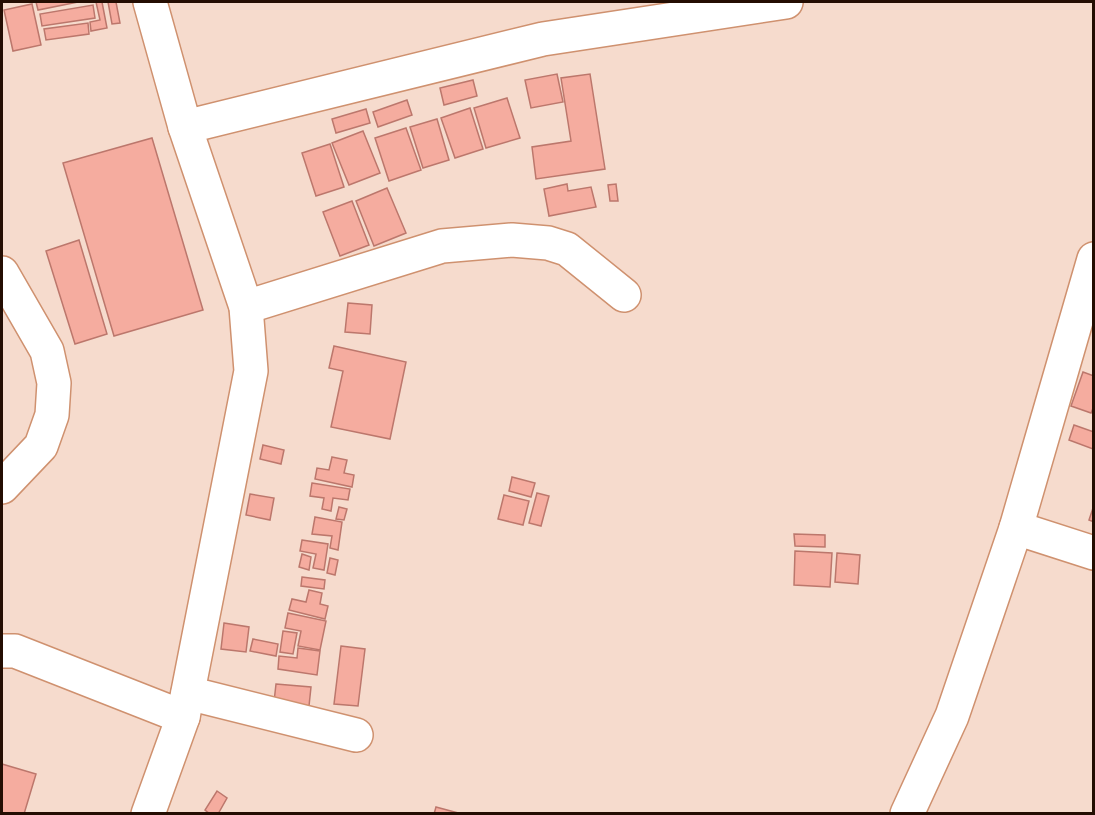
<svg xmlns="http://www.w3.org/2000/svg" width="1095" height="815" font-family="Signika,sans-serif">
<rect width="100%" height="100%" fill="#f6dbcd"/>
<!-- building -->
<g fill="#f5ac9f" stroke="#bc776c" stroke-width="1.5">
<path d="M 36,2 L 78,2 L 38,10 Z"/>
<path d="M 96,2 L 102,2 L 107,28 L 91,31 L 90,22 L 100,20 Z"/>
<path d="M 108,2 L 116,2 L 120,23 L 112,24 Z"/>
<path d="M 32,4 L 41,45 L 13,51 L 4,10 Z"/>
<path d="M 93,5 L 95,18 L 42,26 L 40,14 Z"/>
<path d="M 88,23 L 89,34 L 46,40 L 44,29 Z"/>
<path d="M 557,74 L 563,102 L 531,108 L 525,80 Z"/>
<path d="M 590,74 L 605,169 L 536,179 L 532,147 L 571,141 L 561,78 Z"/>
<path d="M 473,80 L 477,96 L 444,105 L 440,88 Z"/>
<path d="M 507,98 L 520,138 L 486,148 L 474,108 Z"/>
<path d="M 407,100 L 412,115 L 378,127 L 373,112 Z"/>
<path d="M 470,108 L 483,149 L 455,158 L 441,118 Z"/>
<path d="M 366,109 L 370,123 L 336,133 L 332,119 Z"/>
<path d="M 437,119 L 449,160 L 423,168 L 410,127 Z"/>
<path d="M 406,128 L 421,170 L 389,181 L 375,138 Z"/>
<path d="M 363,131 L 380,173 L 349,185 L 332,143 Z"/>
<path d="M 152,138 L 203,310 L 114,336 L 63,163 Z"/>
<path d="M 330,144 L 344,187 L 316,196 L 302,153 Z"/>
<path d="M 567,184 L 568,191 L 591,187 L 596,207 L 549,216 L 544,189 Z"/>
<path d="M 616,184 L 618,201 L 610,201 L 608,185 Z"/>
<path d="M 387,188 L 406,233 L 374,246 L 356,201 Z"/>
<path d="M 352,201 L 369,245 L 340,256 L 323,212 Z"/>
<path d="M 79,240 L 107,334 L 75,344 L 46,251 Z"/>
<path d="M 348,303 L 372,305 L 370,334 L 345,332 Z"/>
<path d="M 334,346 L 406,362 L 390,439 L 331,427 L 343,371 L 329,368 Z"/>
<path d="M 1083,372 L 1094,376 L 1094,406 L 1091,413 L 1071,406 Z"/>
<path d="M 1074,425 L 1094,432 L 1093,449 L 1069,440 Z"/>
<path d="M 263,445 L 284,450 L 281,464 L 260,459 Z"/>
<path d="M 332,457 L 347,460 L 344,473 L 354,475 L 352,487 L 315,479 L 317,468 L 329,470 Z"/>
<path d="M 512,477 L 535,483 L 531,497 L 509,491 Z"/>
<path d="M 312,483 L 350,489 L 348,500 L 333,498 L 331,511 L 322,509 L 324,498 L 310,496 Z"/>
<path d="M 537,493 L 549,496 L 541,526 L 529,523 Z"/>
<path d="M 250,494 L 274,498 L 270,520 L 246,515 Z"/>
<path d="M 504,495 L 529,501 L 523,525 L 498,519 Z"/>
<path d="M 1094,505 L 1094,522 L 1089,520 Z"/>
<path d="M 339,507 L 347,509 L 344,520 L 336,519 Z"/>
<path d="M 315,517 L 342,522 L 338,550 L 330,548 L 332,536 L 312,534 Z"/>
<path d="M 794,534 L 825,535 L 825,547 L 795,546 Z"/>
<path d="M 302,540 L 328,544 L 324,570 L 313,568 L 316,554 L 300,551 Z"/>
<path d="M 795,551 L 832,553 L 830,587 L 794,585 Z"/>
<path d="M 837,553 L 860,555 L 858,584 L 835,582 Z"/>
<path d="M 302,554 L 311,557 L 309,570 L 299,567 Z"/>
<path d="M 330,558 L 338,560 L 335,575 L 327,573 Z"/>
<path d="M 302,577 L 325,580 L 324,589 L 301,586 Z"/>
<path d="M 309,590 L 322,593 L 320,604 L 328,606 L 325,619 L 289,610 L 292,599 L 306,602 Z"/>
<path d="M 288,613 L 326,621 L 320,650 L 298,646 L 301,631 L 285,628 Z"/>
<path d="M 224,623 L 249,627 L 246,652 L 221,649 Z"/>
<path d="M 283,631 L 297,633 L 293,654 L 280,652 Z"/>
<path d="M 253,639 L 278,644 L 276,656 L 250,651 Z"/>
<path d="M 341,646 L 365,649 L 358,706 L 334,704 Z"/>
<path d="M 298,648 L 320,651 L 317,675 L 278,669 L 279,656 L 297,658 Z"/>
<path d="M 276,684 L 311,687 L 309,706 L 274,702 Z"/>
<path d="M 2,764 L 36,774 L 24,814 L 2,814 Z"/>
<path d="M 217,791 L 227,798 L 218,814 L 210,814 L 205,810 Z"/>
<path d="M 436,807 L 462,814 L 434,814 Z"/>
</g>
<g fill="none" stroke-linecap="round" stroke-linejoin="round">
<defs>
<g id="minor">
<path d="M 185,127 L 543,39 L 786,2"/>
<path d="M 2,273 L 47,351 L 54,383 L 52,415 L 41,446 L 2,487"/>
<path d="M 246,307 L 442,246 L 512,240 L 548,243 L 567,249 L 624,295"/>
<path d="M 1016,528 L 1094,553"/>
<path d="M 2,651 L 15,651 L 183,717"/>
<path d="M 188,693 L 356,735"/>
<path d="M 148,814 L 183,717 L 251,371 L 246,307 L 185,127 L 150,2"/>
<path d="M 907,814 L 952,716 L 1016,528 L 1094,259"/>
</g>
</defs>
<!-- minor casing -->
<use href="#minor" stroke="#cf916f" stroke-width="36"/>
<!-- minor -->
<use href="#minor" stroke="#fff" stroke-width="33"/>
</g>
<!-- border -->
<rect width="1095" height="815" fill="none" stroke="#240d02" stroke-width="6"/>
</svg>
